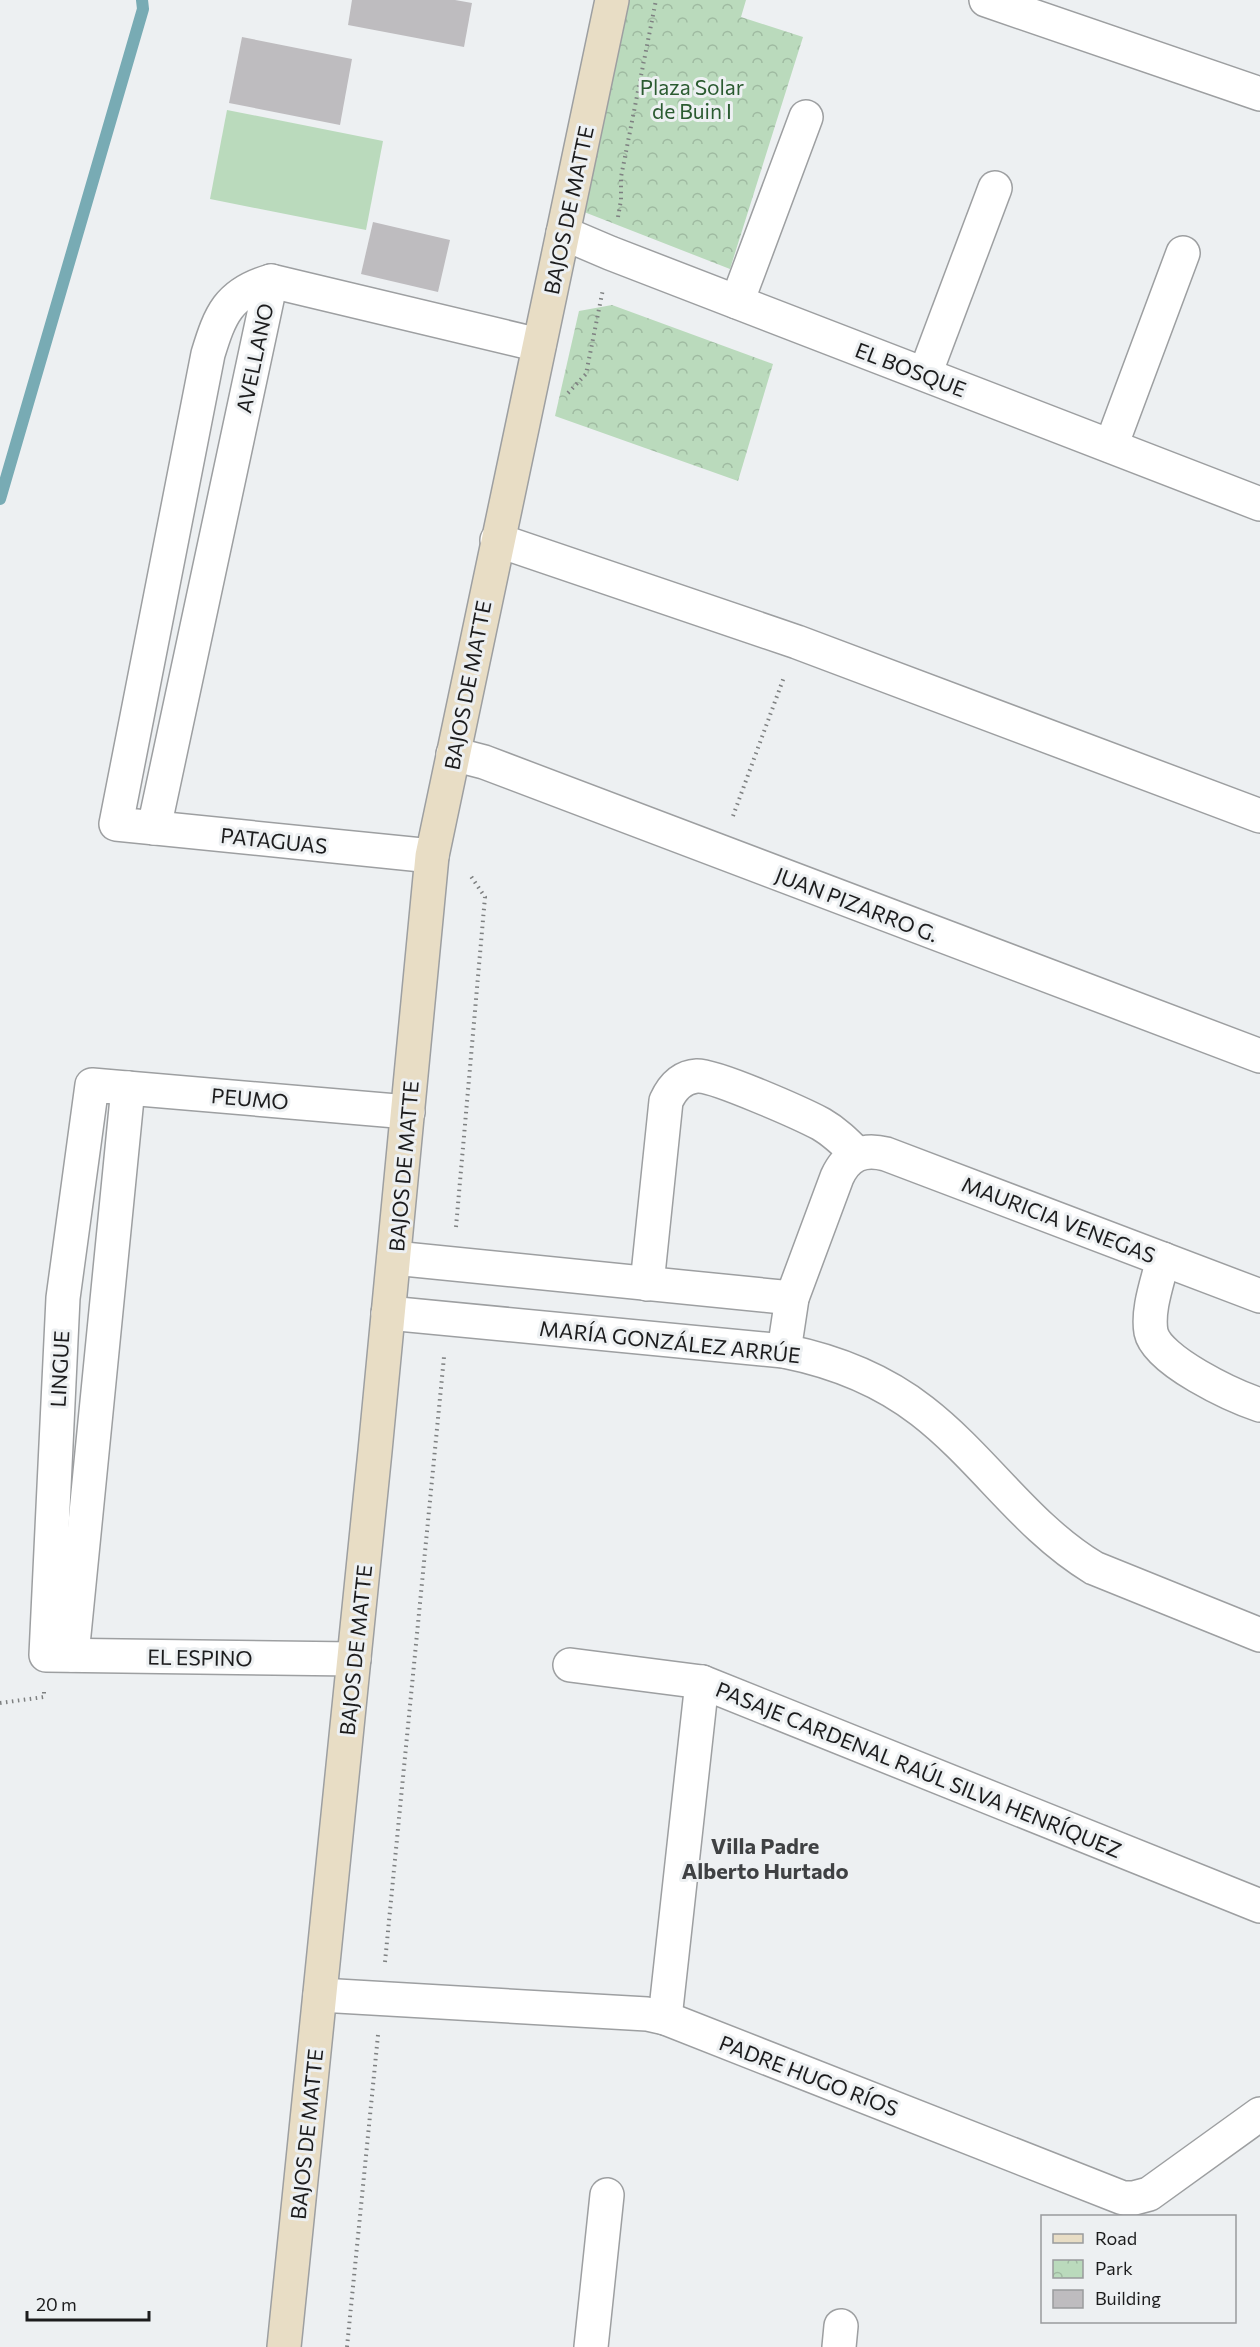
<svg xmlns="http://www.w3.org/2000/svg" width="1260" height="2347" font-family="Commissioner,sans-serif">
<defs>
<pattern id="park-crowns" width="20" height="18" patternUnits="userSpaceOnUse" patternTransform="scale(1.5)"><rect width="20" height="18" fill="#badabc"/><path d="M2 6a3 3 0 1 1 6 0M12 15a3 3 0 1 1 6 0" fill="none" stroke="#9fbaa1"/></pattern>
</defs>
<rect width="100%" height="100%" fill="#edf0f2"/>
<!-- park -->
<g fill="url(#park-crowns)">
<path d="M 623,0 L 746,0 L 741,17 L 803,37 L 730,269 L 579,210 Z"/>
<path d="M 612,305 L 773,364 L 738,481 L 555,416 L 579,311 Z"/>
</g>
<!-- pitch -->
<path fill="#badabc" d="M 227,110 L 383,141 L 366,230 L 210,199 Z"/>
<g fill="none" stroke-linecap="round" stroke-linejoin="round">
<!-- stream -->
<path stroke="#78abb4" stroke-width="12" d="M 0,499 L 143,9 L 142,0"/>
</g>
<!-- building -->
<g fill="#bebcbf">
<path d="M 352,0 L 455,0 L 472,3 L 464,47 L 348,25 Z"/>
<path d="M 242,37 L 352,59 L 340,125 L 229,103 Z"/>
<path d="M 373,222 L 450,240 L 438,292 L 361,274 Z"/>
</g>
<g fill="none" stroke-linecap="round" stroke-linejoin="round">
<defs>
<g id="minor">
<path d="M 986,0 L 1260,94"/>
<path d="M 563,233 L 610,253 L 1260,504"/>
<path d="M 737,302 L 806,117"/>
<path d="M 925,374 L 995,188"/>
<path d="M 1111,446 L 1183,253"/>
<path d="M 497,540 L 797,642 L 1260,816"/>
<path d="M 453,754 L 484,762 L 1260,1056"/>
<path d="M 154,828 L 271,281"/>
<path d="M 432,856 L 116,824 L 208,354 C 220,315 228,293 271,281 L 539,345"/>
<path d="M 394,1258 L 792,1298"/>
<path d="M 1163,1259 C 1158,1281 1147,1309 1151,1332 C 1157,1361 1233,1396 1260,1405"/>
<path d="M 647,1284 L 666,1101 C 672,1088 681,1077 697,1076 C 715,1075 802,1114 821,1124 C 835,1132 846,1143 857,1154"/>
<path d="M 388,1313 L 784,1351 C 834,1361 881,1379 922,1411 C 984,1459 1026,1527 1094,1568 L 1260,1635"/>
<path d="M 784,1351 L 792,1298 L 837,1177 C 847,1155 863,1148 886,1154 L 1260,1296"/>
<path d="M 72,1655 L 128,1088"/>
<path d="M 354,1659 L 46,1655 L 63,1298 L 92,1085 L 408,1112"/>
<path d="M 570,1665 L 702,1682 L 1260,1906"/>
<path d="M 320,1995 L 647,2014 L 665,2018 L 1123,2198 L 1134,2198 L 1149,2194 L 1260,2114"/>
<path d="M 665,2018 L 702,1682"/>
<path d="M 591,2347 L 607,2195"/>
<path d="M 839,2347 L 841,2326"/>
</g>
<path id="secondary" d="M 284,2347 L 375,1451 L 432,856 L 612,0"/>
</defs>
<!-- minor casing -->
<use href="#minor" stroke="#9d9fa1" stroke-width="36"/>
<!-- secondary casing -->
<use href="#secondary" stroke="#9d9fa1" stroke-width="36"/>
<!-- path -->
<g stroke="#7e8081" stroke-width="4" stroke-dasharray="1.5 4.5" stroke-linecap="butt">
<path d="M 618,217 L 621,200 L 621,177 L 656,0"/>
<path d="M 568,393 L 586,374 L 603,289"/>
<path d="M 733,816 L 784,677"/>
<path d="M 456,1227 L 485,897 L 470,875"/>
<path d="M 0,1703 L 44,1697 L 44,1692"/>
<path d="M 385,1962 L 444,1357"/>
<path d="M 347,2347 L 378,2035"/>
</g>
<!-- minor -->
<use href="#minor" stroke="#fff" stroke-width="33"/>
<!-- secondary -->
<use href="#secondary" stroke="#e8ddc5" stroke-width="33"/>
</g>
<g text-anchor="middle" dominant-baseline="central" stroke-width="6" stroke-linejoin="round" paint-order="stroke">
<!-- park labels -->
<g font-size="21" fill="#2b5b31" stroke="#edf0f2">
<text x="692" y="86">Plaza Solar<tspan x="692" dy="24">de Buin I</tspan></text>
</g>
<!-- street labels -->
<g font-size="21" fill="#1c1c1d" stroke="#edf0f2">
<text transform="translate(568 210) rotate(-78)">BAJOS DE MATTE</text>
<text transform="translate(254 358) rotate(-78)">AVELLANO</text>
<text transform="translate(911 369) rotate(21)">EL BOSQUE</text>
<text transform="translate(467 685) rotate(-79)">BAJOS DE MATTE</text>
<text transform="translate(274 840) rotate(6)">PATAGUAS</text>
<text transform="translate(857 904) rotate(21)">JUAN PIZARRO G.</text>
<text transform="translate(250 1098) rotate(5)">PEUMO</text>
<text transform="translate(403 1166) rotate(-85)">BAJOS DE MATTE</text>
<text transform="translate(1059 1219) rotate(21)">MAURICIA VENEGAS</text>
<text transform="translate(670 1341) rotate(6)">MARÍA GONZÁLEZ ARRÚE</text>
<text transform="translate(59 1369) rotate(-87)">LINGUE</text>
<text transform="translate(355 1650) rotate(-84)">BAJOS DE MATTE</text>
<text transform="translate(200 1657) rotate(1)">EL ESPINO</text>
<text transform="translate(919 1769) rotate(22)">PASAJE CARDENAL RAÚL SILVA HENRÍQUEZ</text>
<text transform="translate(809 2075) rotate(21)">PADRE HUGO RÍOS</text>
<text transform="translate(306 2134) rotate(-84)">BAJOS DE MATTE</text>
</g>
<!-- neighbourhood labels -->
<g font-size="22" font-weight="bold" fill="#3f4143" stroke="#edf0f2">
<text x="765" y="1845">Villa Padre<tspan x="765" dy="25">Alberto Hurtado</tspan></text>
</g>
</g>
<!-- legend -->
<rect x="1041" y="2215" width="195" height="108" fill="#edf0f2" stroke="#999b9d" stroke-width="1.5"/>
<rect x="1053" y="2234" width="30" height="9" fill="#e8ddc5" stroke="#999b9d" stroke-width="1.5"/>
<text x="1095" y="2245" font-size="18" fill="#1c1c1d">Road</text>
<rect x="1053" y="2260" width="30" height="18" fill="url(#park-crowns)" stroke="#999b9d" stroke-width="1.5"/>
<text x="1095" y="2275" font-size="18" fill="#1c1c1d">Park</text>
<rect x="1053" y="2290" width="30" height="18" fill="#bebcbf" stroke="#999b9d" stroke-width="1.5"/>
<text x="1095" y="2305" font-size="18" fill="#1c1c1d">Building</text>
<!-- scale -->
<path d="M27 2311v9h122v-9" fill="none" stroke="#1c1c1d" stroke-width="3"/>
<text x="36" y="2311" font-size="18" fill="#1c1c1d" stroke="#edf0f2" stroke-width="4.5" paint-order="stroke">20 m</text>
</svg>
